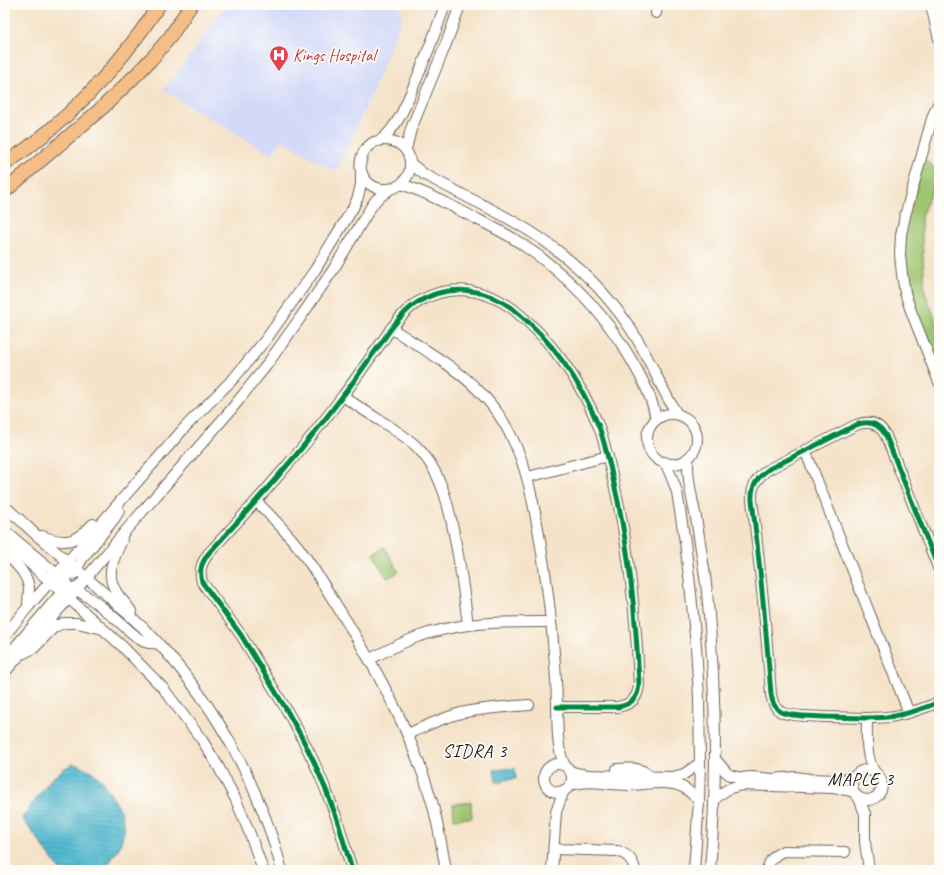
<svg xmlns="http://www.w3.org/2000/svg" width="944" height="875" font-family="Caveat,sans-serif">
<defs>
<pattern id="water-rules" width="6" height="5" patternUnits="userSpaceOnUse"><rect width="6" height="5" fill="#52b9d0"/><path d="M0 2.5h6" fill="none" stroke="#479eb2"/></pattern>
</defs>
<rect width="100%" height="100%" fill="#fdfcf7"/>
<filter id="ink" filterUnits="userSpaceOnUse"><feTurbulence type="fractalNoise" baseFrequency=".025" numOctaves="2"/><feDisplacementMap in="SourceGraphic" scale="8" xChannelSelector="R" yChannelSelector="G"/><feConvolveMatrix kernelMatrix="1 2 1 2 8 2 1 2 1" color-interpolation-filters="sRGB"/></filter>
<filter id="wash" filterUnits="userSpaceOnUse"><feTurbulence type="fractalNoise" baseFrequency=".012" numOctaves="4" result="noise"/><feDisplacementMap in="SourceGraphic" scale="16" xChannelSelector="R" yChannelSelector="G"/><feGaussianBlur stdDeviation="0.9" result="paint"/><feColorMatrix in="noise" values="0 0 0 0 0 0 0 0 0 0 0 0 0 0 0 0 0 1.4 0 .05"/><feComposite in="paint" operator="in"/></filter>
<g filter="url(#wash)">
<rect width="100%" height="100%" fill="#f5e3c9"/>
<!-- built -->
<path fill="#d3d9f9" d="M 225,5 L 398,5 L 403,15 L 371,95 L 352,137 L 335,172 L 282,140 L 272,155 L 163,90 L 198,46 Z"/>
<!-- pitch -->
<g fill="#9ec570" stroke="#5d7046">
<path d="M 922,158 L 939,171 L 939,173 L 921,217 L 925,292 L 939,329 L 939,383 L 907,295 L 903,211 Z"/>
<path d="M 385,547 L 399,572 L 387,578 L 373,554 Z"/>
<path d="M 471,802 L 472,818 L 454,819 L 453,804 Z"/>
</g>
<!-- water -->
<g fill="url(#water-rules)" stroke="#376a76">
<path d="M 73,764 L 79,765 L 92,771 L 101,780 L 110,793 L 120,809 L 125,828 L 120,846 L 105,870 L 60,870 L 22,818 L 50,780 L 65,768 Z"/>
<path d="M 515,768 L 516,779 L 503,780 L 503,782 L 496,782 L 494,770 Z"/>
</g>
</g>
<g filter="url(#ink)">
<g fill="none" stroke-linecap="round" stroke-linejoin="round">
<defs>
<g id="minor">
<path d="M 931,5 L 939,39"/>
<path d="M 656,13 L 657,5"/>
<path d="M 939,102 L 933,115 L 926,140 L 905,216 L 901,235 L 900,255 L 902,274 L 905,293 L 911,311 L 939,382"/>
<path d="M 382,140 C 419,139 418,186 388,189 C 369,191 356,174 362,156 C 364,150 369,145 374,142 C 377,141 380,141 382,139 C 388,135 392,128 396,123 C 403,113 407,101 412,90 C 424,62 435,34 445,5"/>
<path d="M 406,149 L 411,129 L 446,44 L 460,5"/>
<path d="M 410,163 L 425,175 L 433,179 C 448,187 463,195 479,203 C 505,216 531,230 554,248 C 587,273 616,304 637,339 C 652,364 662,390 677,414"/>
<path d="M 401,184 C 423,191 444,202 465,213 C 484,223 505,232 523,245 C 568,275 605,314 632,361 C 643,380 653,399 656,420"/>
<path d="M 391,328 C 421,348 455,366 480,392 C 523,435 533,495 542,553 C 548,590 552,627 555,664 C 556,679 557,693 557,707 C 558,727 556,747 565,766"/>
<path d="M 343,396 C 356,405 368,413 381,421 C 393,429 405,436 416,446 C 445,474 451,517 458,555 C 462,578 465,601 468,625"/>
<circle cx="672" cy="439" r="25"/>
<path d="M 805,450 L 909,713"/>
<path d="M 688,458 C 687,478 692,498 696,518 C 700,542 704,567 707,592 C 716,685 718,778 710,870"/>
<path d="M 665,462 L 673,481 L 677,492 L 685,542 L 691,594 L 696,646 L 699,698 L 700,763 L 699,801 L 694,870"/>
<path d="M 528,477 L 608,456"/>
<path d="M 256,501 C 271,516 286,531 299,548 C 316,571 331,597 347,622 C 382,679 413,737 432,802 C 438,824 442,847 446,870"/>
<path d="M 5,507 C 15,515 25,524 34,533 C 60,555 85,576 110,598 C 126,613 144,627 159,644 C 217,707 260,787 282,870"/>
<path d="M 5,531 L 57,574 L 62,577"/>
<path d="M 42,536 C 66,545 75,543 93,524"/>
<path d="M 122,540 C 114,559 104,574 117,593 C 121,600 128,605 132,613"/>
<path d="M 5,541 L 123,647 L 163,688 L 202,740 L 218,766 L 236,800 L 250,834 L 263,870"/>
<path d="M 5,552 C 14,563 27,572 29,588 C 29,594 28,600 28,607"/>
<path d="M 939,570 L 886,436 C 879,423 869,420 856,425 L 769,469 C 757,477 751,486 752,500 C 760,565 766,629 771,694 C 772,702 774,708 781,712 C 791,717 815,716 827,717 C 849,717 873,720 895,716 C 910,713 925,708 939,702"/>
<path d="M 74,574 L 82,559 L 114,519 L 119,511"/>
<path d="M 52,582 C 87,588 112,617 138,638 C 145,643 149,644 158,643"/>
<path d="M 5,635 L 28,607 L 186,426 L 234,378 L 267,338 L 315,270 L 353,208 L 358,197 L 361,184 L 361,171"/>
<path d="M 24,653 L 34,648 L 54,627 L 64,623 L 77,623 L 103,629"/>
<path d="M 5,659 L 62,592 C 67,581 69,573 68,562"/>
<path d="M 370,659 C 386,651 401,643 417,637 C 462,621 505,622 551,622"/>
<path d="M 5,672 L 87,577 L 128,528 L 230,411 L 266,366 L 298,321 L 333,270 L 371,207 L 376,200 L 390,189"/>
<path d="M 867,718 C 867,737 865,756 875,773"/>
<path d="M 408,734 C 425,726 442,718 461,713 C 483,708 506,707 529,705"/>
<path d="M 715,759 L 726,772 L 730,775 L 741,778 L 751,777 L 773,779 L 795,777 L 810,779 L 837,780 L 843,780 L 856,776"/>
<circle cx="558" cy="778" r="14"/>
<path d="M 617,769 C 629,768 640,767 649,775"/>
<circle cx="867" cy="785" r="15"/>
<path d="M 570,771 L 576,773 L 588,775 L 672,777 L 684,774 L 700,763"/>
<path d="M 570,785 C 591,779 606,785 628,785 C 644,785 664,780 680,786 C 687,788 693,795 699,801"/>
<path d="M 859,798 L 865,814 L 865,842 L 869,870"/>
<path d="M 714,800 C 724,791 729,787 742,785 L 832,788 L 847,790 L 854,792"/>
<path d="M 554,849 L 618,851 C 628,855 633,860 635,870"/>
<path d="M 352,870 L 337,819 L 326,790 L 314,762 L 300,734 L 286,709 L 241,635 L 202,582 C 199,570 201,564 208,554 C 255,503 301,452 342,397 C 356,379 368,360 382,342 C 391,328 401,314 415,304 C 446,283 483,287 513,309 C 551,339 581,382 599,427 C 606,446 610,467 615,488 C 630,552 636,618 639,684 C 638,698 632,704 618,707 L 557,707"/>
<path d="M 552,870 L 556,812 L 564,790"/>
<path d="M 767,870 C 769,860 774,855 783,851 L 845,852"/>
</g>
<g id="major">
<path d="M 5,164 C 66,123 119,67 159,5"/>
<path d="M 5,191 L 102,108 L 138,73 L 154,56 L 170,37 L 191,5"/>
</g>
</defs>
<!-- minor casing -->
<use href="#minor" stroke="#686259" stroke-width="12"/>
<!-- major casing -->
<use href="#major" stroke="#686259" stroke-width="15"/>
<!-- minor -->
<use href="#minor" stroke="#fff" stroke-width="10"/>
<!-- major -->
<use href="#major" stroke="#f6be87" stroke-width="13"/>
<defs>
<g id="cycleway">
<path d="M 939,570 L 886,436 C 879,423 869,420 856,425 L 769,469 C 757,477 751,486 752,500 C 760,565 766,629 771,694 C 772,702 774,708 781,712 C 791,717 815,716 827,717 C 849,717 873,720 895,716 C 910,713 925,708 939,702"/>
<path d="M 352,870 L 337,819 L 326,790 L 314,762 L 300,734 L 286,709 L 241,635 L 202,582 C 199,570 201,564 208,554 C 255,503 301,452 342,397 C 356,379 368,360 382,342 C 391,328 401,314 415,304 C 446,283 483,287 513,309 C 551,339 581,382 599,427 C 606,446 610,467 615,488 C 630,552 636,618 639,684 C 638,698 632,704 618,707 L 557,707"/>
</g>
</defs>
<!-- cycleway casing -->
<use href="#cycleway" stroke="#fdfcf7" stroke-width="8"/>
<!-- cycleway -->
<use href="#cycleway" stroke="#00873e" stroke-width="5"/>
</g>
</g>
<!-- icons -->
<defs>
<symbol id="hospital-pin" viewBox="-11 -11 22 30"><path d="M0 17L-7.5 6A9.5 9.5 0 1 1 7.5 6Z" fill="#e0444e" stroke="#fdfcf7"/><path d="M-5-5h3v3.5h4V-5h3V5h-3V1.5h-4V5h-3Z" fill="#fff"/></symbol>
</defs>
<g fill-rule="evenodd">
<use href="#hospital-pin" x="268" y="44" width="22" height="30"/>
</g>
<g text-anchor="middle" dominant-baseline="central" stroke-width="3.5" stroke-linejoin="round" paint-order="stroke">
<!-- health labels -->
<g font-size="17" fill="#be3a42" stroke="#fdfcf7" text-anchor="start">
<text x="293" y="55">Kings Hospital</text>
</g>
<!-- neighbourhood labels -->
<g font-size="18" letter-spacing="1" fill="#1c1c1c" stroke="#fdfcf7">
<text x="475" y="751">SIDRA 3</text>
<text x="861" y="779">MAPLE 3</text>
</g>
</g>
<!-- margin -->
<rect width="944" height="875" fill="none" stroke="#fdfcf7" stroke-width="20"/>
</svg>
